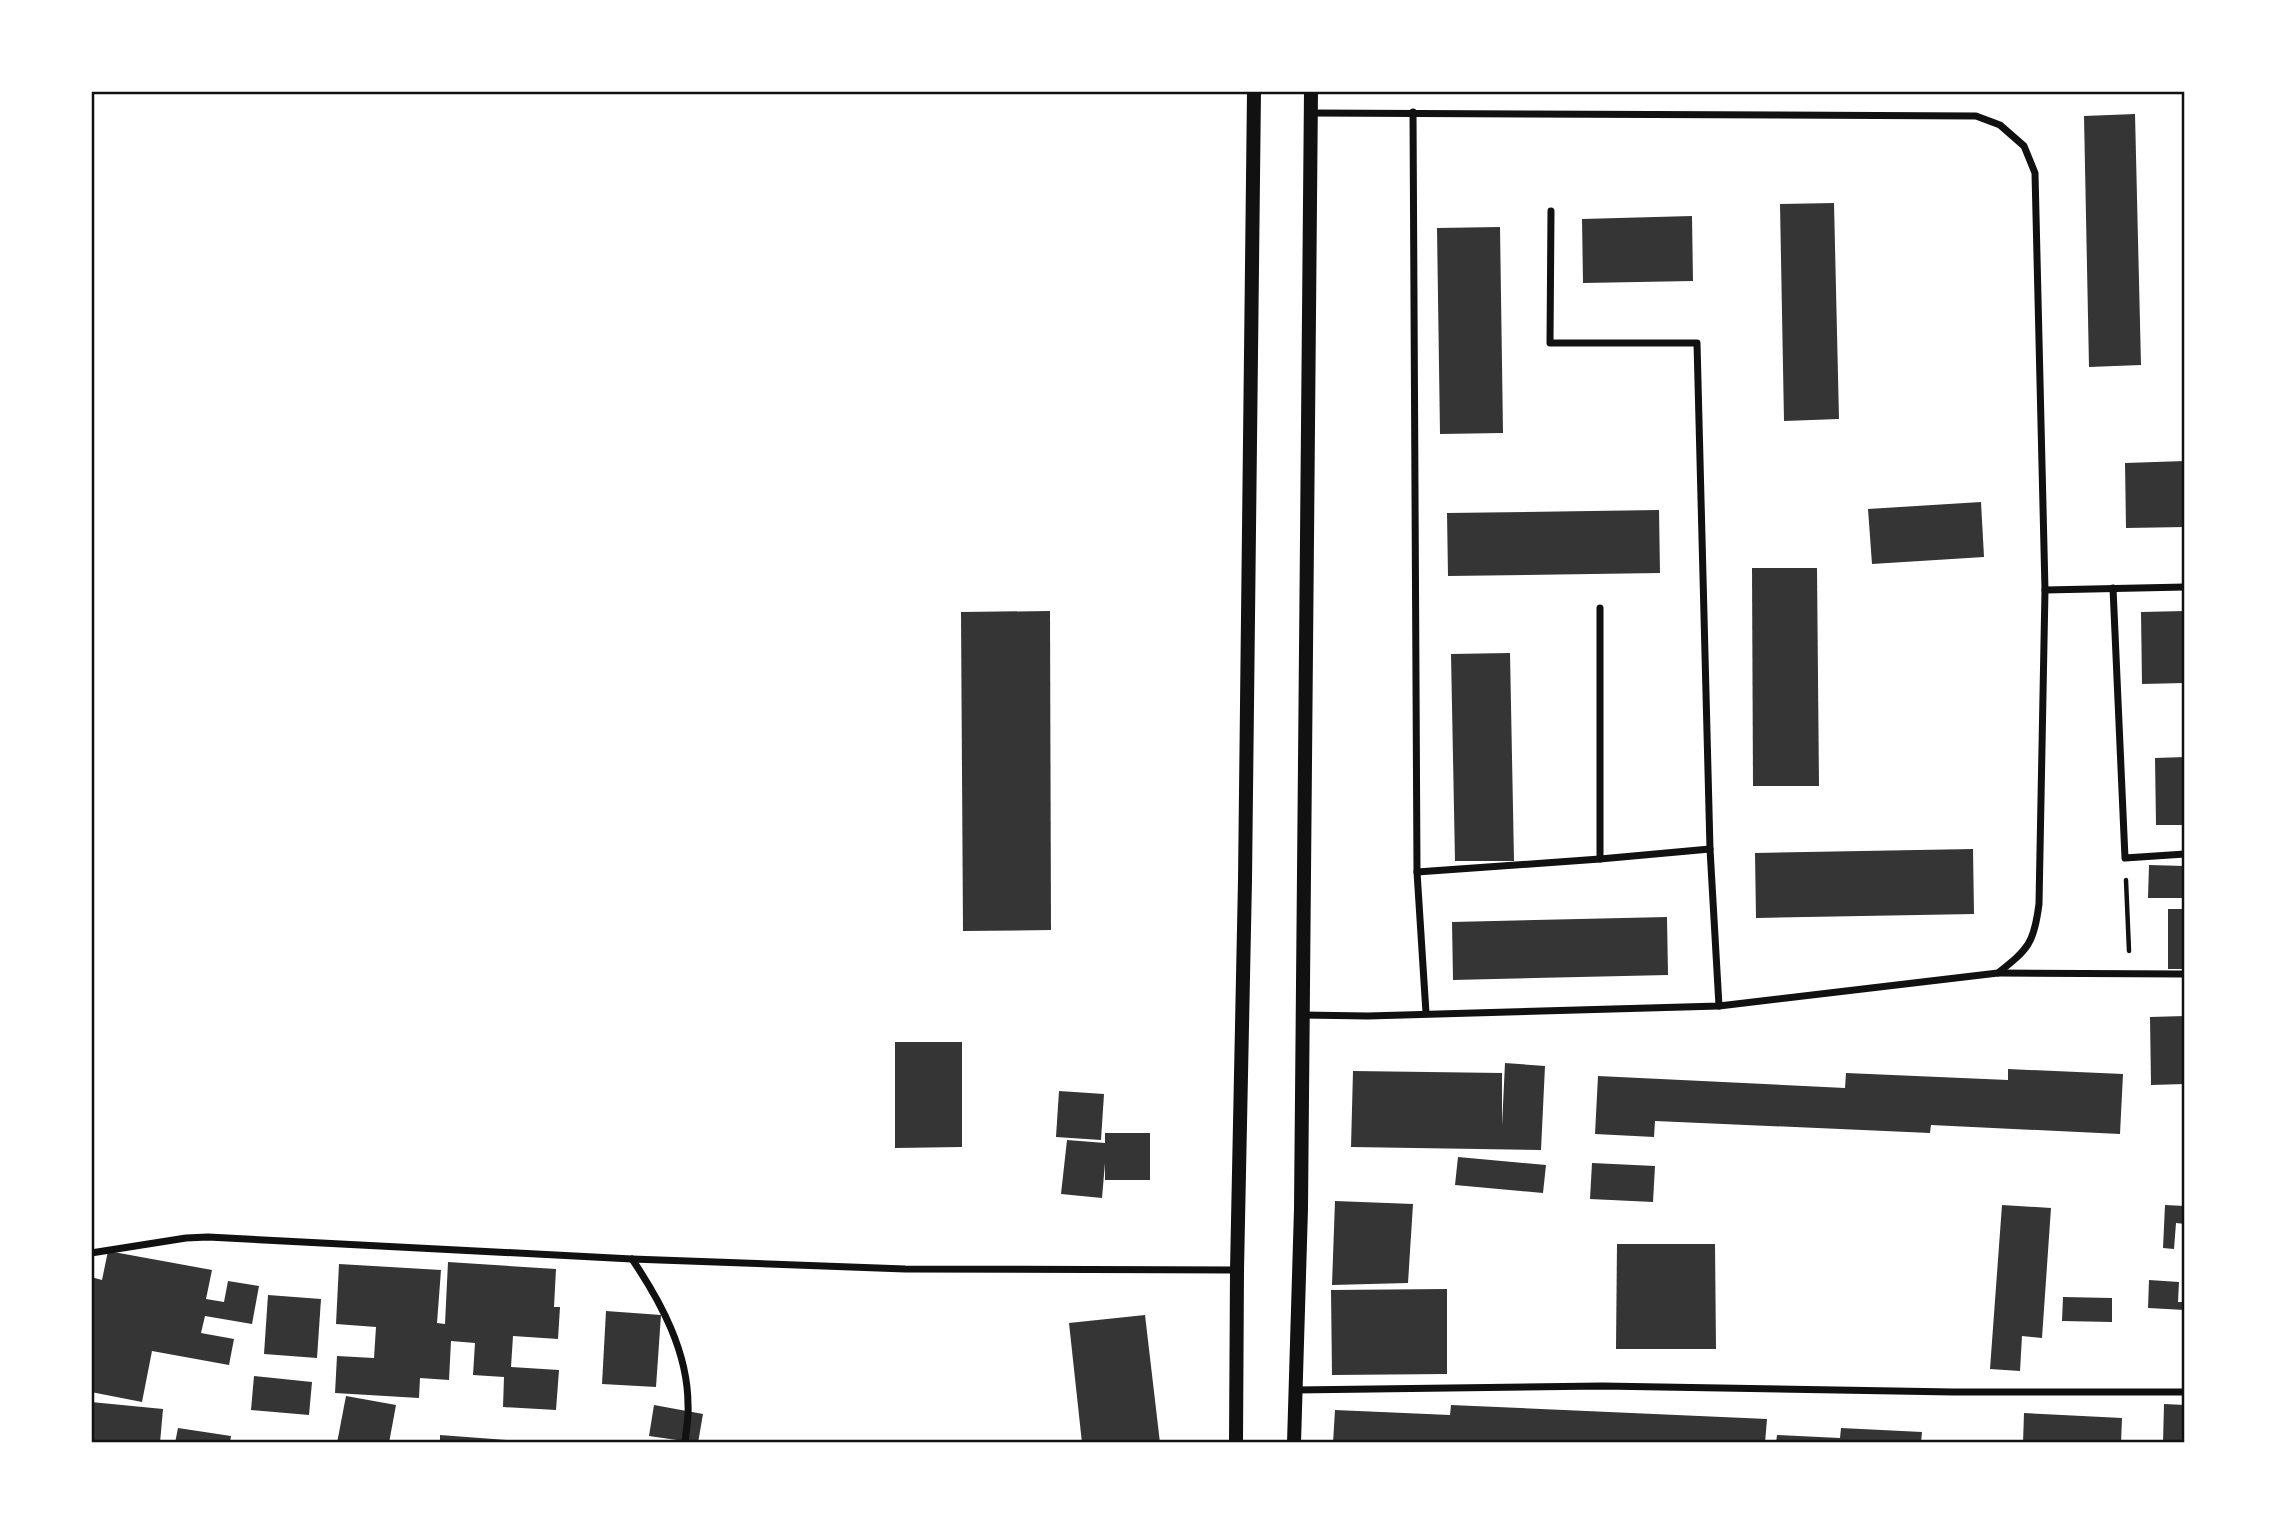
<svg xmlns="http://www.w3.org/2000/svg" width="2276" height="1534" font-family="Manrope,sans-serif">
<rect width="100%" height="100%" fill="#fff"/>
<!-- building -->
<g fill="#353535">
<path d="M 2135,114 L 2141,365 L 2089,367 L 2084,116 Z"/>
<path d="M 1834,203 L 1839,419 L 1784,421 L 1780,204 Z"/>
<path d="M 1692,216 L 1693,281 L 1583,283 L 1582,219 Z"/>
<path d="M 1500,227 L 1503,433 L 1440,434 L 1437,228 Z"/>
<path d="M 2185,461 L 2185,527 L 2126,528 L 2125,463 Z"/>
<path d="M 1981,502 L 1984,557 L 1872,564 L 1868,509 Z"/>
<path d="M 1659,510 L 1660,573 L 1448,576 L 1447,513 Z"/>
<path d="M 1752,568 L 1817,568 L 1819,786 L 1753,786 Z"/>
<path d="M 1050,611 L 1051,930 L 963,931 L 961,612 Z"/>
<path d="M 2185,611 L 2185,683 L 2142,684 L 2141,612 Z"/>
<path d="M 1510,653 L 1514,861 L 1455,861 L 1451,654 Z"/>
<path d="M 2185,757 L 2185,825 L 2156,825 L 2155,758 Z"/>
<path d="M 1973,849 L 1974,914 L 1756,918 L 1755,853 Z"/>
<path d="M 2149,865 L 2185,866 L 2185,898 L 2148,898 Z"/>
<rect x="2168" y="909" width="17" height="60"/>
<path d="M 1667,917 L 1668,975 L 1453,980 L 1452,922 Z"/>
<path d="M 2185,1016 L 2185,1084 L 2151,1085 L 2150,1017 Z"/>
<path d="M 895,1042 L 962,1042 L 962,1147 L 895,1148 Z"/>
<path d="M 1505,1063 L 1545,1066 L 1541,1150 L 1351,1147 L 1353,1071 L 1502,1073 L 1502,1126 Z"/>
<path d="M 2008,1069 L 2123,1074 L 2120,1134 L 1931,1125 L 1930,1133 L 1655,1121 L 1654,1137 L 1595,1134 L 1598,1076 L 1845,1088 L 1846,1073 L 2008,1080 Z"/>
<path d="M 1059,1091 L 1104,1094 L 1101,1140 L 1056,1137 Z"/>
<path d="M 1105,1133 L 1150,1133 L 1150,1180 L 1105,1180 L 1105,1163 L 1102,1198 L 1061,1194 L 1067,1140 L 1105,1143 Z"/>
<path d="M 1458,1157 L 1546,1165 L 1543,1193 L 1455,1185 Z"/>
<path d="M 1592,1163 L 1655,1166 L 1653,1202 L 1590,1199 Z"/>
<path d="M 1335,1201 L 1413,1204 L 1408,1283 L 1332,1285 Z"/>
<path d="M 2002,1205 L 2051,1208 L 2042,1338 L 2022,1336 L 2020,1371 L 1990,1369 Z"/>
<path d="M 2165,1205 L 2185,1206 L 2185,1224 L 2176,1223 L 2174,1249 L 2163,1248 Z"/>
<path d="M 1617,1244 L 1715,1244 L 1716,1349 L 1616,1349 Z"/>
<path d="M 108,1251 L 212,1270 L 206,1299 L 224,1302 L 228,1281 L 259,1286 L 252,1324 L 205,1316 L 201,1333 L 234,1339 L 229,1365 L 152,1351 L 142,1402 L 91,1392 L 91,1277 L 102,1280 Z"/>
<path d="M 448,1262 L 556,1269 L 554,1307 L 560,1307 L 558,1339 L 513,1336 L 511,1367 L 559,1370 L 556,1410 L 503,1407 L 504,1377 L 473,1375 L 475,1343 L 451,1341 L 449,1380 L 420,1378 L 419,1398 L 335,1393 L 337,1356 L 374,1358 L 376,1327 L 336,1324 L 339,1264 L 441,1270 L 437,1323 L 445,1324 Z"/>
<path d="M 2149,1280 L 2179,1282 L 2178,1302 L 2185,1302 L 2185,1310 L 2148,1308 Z"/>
<path d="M 1447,1289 L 1447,1374 L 1332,1375 L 1331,1290 Z"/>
<path d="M 268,1295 L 321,1299 L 317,1358 L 264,1354 Z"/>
<path d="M 2063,1297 L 2112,1298 L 2112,1322 L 2062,1321 Z"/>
<path d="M 606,1311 L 661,1315 L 656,1387 L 602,1384 Z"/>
<path d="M 1145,1315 L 1160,1443 L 1082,1443 L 1069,1323 Z"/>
<path d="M 254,1376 L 312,1382 L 309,1415 L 251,1410 Z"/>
<path d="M 346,1396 L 396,1405 L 389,1443 L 337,1443 Z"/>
<path d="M 91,1402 L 163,1409 L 160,1443 L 91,1443 Z"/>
<path d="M 2164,1404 L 2185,1405 L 2185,1443 L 2163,1443 Z"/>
<path d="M 654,1405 L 703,1414 L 698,1443 L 649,1436 Z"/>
<path d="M 1451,1405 L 1767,1419 L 1765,1443 L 1333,1443 L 1335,1410 L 1450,1415 Z"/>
<path d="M 2024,1413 L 2122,1418 L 2121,1443 L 2023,1443 Z"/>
<path d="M 178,1428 L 231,1436 L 230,1443 L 175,1443 Z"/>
<path d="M 1841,1428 L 1922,1432 L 1921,1443 L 1776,1443 L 1777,1435 L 1840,1438 Z"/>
<path d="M 440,1435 L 521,1441 L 521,1443 L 440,1443 Z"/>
</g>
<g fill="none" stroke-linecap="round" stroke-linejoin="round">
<!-- path -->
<path stroke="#111" stroke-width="4.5" d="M 2126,880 L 2129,951"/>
<!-- minor -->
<g stroke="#111" stroke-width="7">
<path d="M 1413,112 L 1417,872 L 1426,1013"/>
<path d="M 1551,211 L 1550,343 L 1697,343 L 1710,849 L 1719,1006"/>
<path d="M 2113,588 L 2125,858 L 2185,854"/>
<path d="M 2045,590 L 2185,587"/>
<path d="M 1600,608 L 1600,859"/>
<path d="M 1417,872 L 1600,859 L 1710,849"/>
<path d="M 1998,973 L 2185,974"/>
<path d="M 1302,1015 L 1368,1016 L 1719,1006 L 1998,973 C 2028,949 2034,944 2039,904 L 2045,590 L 2035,173 L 2024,146 L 2000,125 L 1976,116 L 1311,113"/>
<path d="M 91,1253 L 186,1238 L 208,1237 L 632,1259 L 905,1269 L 1237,1270"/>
<path d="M 632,1259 C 661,1302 688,1352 688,1405 C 689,1417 686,1430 685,1443"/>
<path d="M 1296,1390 L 1602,1386 L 1953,1392 L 2185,1392"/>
</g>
<!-- secondary -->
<g stroke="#111" stroke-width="14">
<path d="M 1236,1443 L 1237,1270 L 1245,880 L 1254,91"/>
<path d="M 1294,1443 L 1301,1209 L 1311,91"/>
</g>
</g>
<!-- border -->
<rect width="2276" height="1534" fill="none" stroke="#ffffff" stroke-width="186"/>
<rect x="93" y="93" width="2090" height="1348" fill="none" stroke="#111" stroke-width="2.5"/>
</svg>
